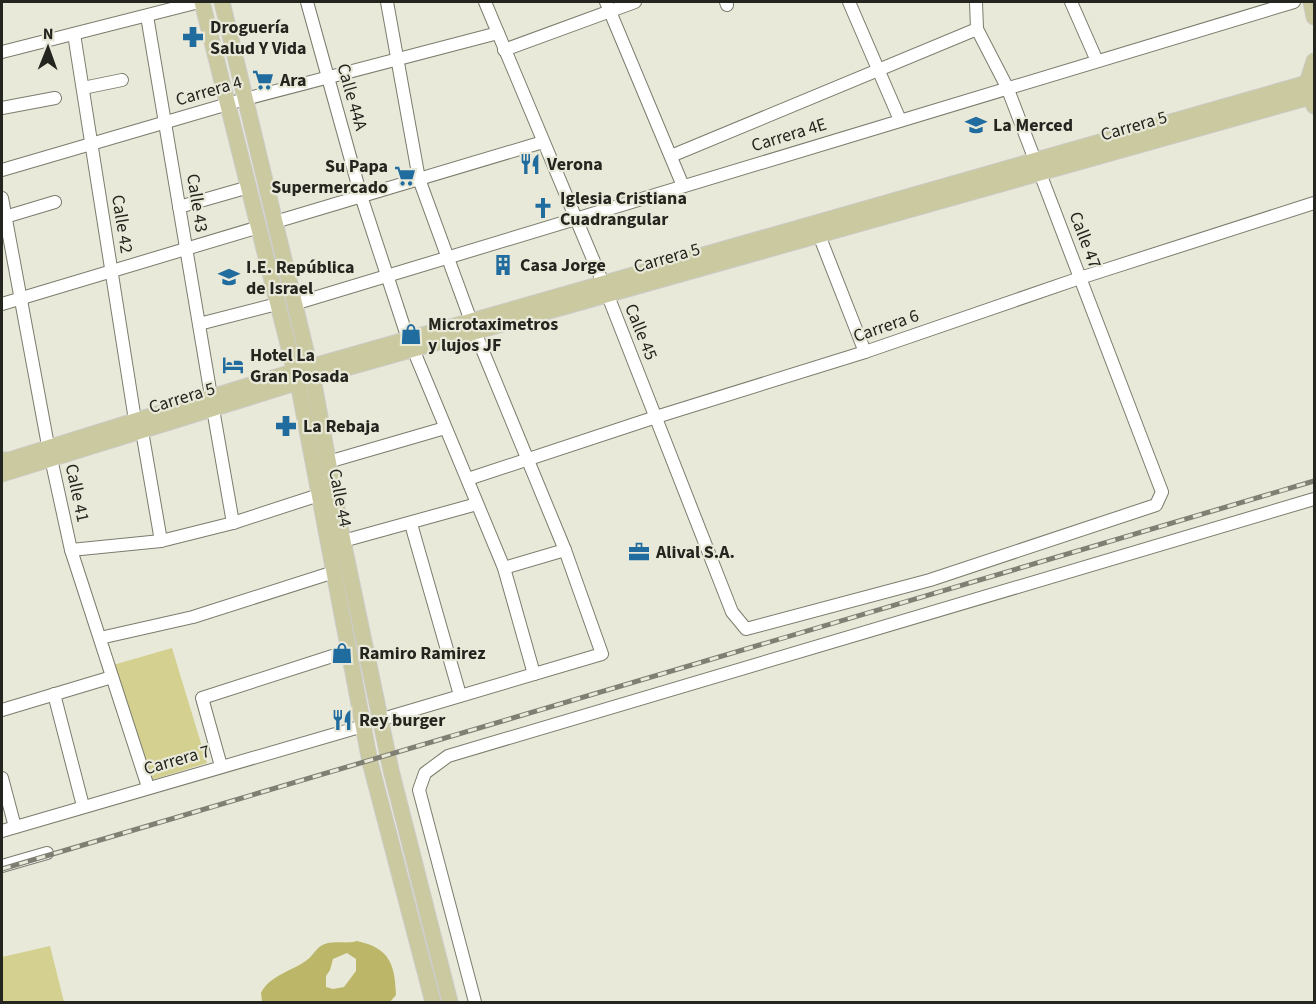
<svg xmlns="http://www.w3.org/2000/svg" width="1316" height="1004" font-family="'Source Sans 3',sans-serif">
<rect width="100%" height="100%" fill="#e9e9d9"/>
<!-- green -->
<g fill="#d3d090">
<path d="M 172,648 L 207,763 L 148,781 L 113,665 Z"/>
<path d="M 50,946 L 64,1002 L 2,1002 L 2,957 Z"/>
</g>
<!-- water -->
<path fill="#bbb668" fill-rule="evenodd" d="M 357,941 C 389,948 395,963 396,995 L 390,1002 L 262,1002 L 261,993 C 269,976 292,971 307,960 C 315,954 316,946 328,943 C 338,941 347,944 357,941 ZM 347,953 L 356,959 L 356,971 L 344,987 L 333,989 L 326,987 L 326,976 L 330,970 L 333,959 Z"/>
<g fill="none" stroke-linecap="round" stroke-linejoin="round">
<defs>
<g id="minor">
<path d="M 307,2 L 361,196 L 408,339"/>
<path d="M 387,2 L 419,179 L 471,321"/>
<path d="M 485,2 L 603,283 L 732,612 L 746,629 L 930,580 L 1156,505 L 1162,492 L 1007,87 L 977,29 L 976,2"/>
<path d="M 606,2 L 683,186"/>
<path d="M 726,2 L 727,5"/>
<path d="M 849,2 L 900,120"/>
<path d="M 1071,2 L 1097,61"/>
<path d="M 147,16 L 211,396"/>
<path d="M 74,34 L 135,420"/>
<path d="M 504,50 L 635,2"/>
<path d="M 2,52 L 199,2"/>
<path d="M 83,88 L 122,80"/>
<path d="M 2,108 L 55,98"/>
<path d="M 671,156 L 977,29"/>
<path d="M 2,170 L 245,99 L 498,33"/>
<path d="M 2,198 L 47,440 L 71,550 L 148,787"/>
<path d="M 179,207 L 249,187"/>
<path d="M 5,217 L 55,202"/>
<path d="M 275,222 L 543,142"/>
<path d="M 819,235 L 865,352"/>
<path d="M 2,304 L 259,227"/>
<path d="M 294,304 L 1294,2"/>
<path d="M 199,324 L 277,304"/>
<path d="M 413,349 L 504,568 L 534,674"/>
<path d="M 213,409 L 233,523"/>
<path d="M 142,431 L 161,541"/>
<path d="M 328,462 L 445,428"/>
<path d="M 468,479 L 656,417 L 865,352 L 1080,278 L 1314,203"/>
<path d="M 411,524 L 460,695"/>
<path d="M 343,541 L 477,504"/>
<path d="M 71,550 L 161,541 L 233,523 L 319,495"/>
<path d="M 504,568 L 565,550"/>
<path d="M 100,638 L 193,617 L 334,572"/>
<path d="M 54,694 L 83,806"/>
<path d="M 2,710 L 112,677"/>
<path d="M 379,720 L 602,654 L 565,550 L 475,332"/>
<path d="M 221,766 L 202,698 L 348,651"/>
<path d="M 2,778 L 15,827"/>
<path d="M 2,831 L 363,726"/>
<path d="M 2,866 L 47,853"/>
<path d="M 475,1002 L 419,790 L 425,773 L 448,756 L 1314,499"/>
</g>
<g id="major">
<path d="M 202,2 L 299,388 L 370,762 L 433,1002"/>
<path d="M 222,2 L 314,384 L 343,541 L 391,770 L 450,1002"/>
<path d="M 1311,2 L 1314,17"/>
<path d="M 1314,61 L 1307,83 L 1314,106"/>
<path d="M 2,460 L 9,460 L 289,373 L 1307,83"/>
<path d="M 2,474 L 318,376 L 1310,97"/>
</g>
</defs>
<!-- minor casing -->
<use href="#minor" stroke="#7c7c6e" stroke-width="14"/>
<!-- major casing -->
<use href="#major" stroke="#cbcbc9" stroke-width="17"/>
<!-- minor -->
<use href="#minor" stroke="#fff" stroke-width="12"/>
<!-- major -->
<use href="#major" stroke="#cbc9a0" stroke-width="15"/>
<defs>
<path id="rail" d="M 2,869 L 1314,481"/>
</defs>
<!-- rail casing -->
<use href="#rail" stroke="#7f7f74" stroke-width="5"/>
<!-- rail -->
<use href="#rail" stroke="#e9e9d9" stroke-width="3" stroke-dasharray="9" stroke-linecap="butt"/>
</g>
<!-- icons -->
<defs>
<symbol id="pharmacy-bare" viewBox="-9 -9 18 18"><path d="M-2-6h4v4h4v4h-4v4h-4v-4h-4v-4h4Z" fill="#216c9f" stroke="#e9e9d9" stroke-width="2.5" paint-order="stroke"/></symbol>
<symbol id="supermarket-bare" viewBox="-9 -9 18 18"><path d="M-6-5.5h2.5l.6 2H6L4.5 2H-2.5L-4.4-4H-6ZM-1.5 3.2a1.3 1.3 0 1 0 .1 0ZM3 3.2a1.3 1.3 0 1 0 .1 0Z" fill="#216c9f" stroke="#e9e9d9" stroke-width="2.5" paint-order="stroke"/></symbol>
<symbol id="school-bare" viewBox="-9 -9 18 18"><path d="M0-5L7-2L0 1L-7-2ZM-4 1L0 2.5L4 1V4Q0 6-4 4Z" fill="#216c9f" stroke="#e9e9d9" stroke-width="2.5" paint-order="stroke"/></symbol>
<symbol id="restaurant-bare" viewBox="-9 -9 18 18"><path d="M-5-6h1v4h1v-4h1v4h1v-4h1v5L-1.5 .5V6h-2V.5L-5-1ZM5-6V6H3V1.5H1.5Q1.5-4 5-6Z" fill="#216c9f" stroke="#e9e9d9" stroke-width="2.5" paint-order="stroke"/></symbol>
<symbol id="church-bare" viewBox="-9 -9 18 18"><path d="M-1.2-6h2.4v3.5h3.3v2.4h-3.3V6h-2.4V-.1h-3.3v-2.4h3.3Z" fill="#216c9f" stroke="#e9e9d9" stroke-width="2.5" paint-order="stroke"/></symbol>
<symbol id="building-bare" viewBox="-9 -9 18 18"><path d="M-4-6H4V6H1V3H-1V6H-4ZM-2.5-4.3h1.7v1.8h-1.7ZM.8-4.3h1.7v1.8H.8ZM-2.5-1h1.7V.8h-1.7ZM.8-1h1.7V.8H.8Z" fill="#216c9f" stroke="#e9e9d9" stroke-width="2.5" paint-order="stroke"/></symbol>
<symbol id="shop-bare" viewBox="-9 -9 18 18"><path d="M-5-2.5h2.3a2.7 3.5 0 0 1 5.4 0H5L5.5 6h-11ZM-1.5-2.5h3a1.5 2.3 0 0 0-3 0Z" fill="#216c9f" stroke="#e9e9d9" stroke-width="2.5" paint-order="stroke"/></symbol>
<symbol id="hotel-bare" viewBox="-9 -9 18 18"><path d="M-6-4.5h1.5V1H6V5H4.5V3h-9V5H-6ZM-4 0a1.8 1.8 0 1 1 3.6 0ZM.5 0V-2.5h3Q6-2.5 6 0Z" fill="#216c9f" stroke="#e9e9d9" stroke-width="2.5" paint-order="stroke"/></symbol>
<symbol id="office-bare" viewBox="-9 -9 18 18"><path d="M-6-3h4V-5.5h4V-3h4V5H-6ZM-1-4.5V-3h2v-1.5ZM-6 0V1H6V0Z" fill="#216c9f" stroke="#e9e9d9" stroke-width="2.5" paint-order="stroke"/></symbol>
</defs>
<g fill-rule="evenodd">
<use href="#pharmacy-bare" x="178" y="22" width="30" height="30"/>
<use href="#supermarket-bare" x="248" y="65" width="30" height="30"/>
<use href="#school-bare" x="961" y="110" width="30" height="30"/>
<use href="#restaurant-bare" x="515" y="149" width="30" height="30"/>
<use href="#supermarket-bare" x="390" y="161" width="30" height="30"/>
<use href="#church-bare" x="528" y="193" width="30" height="30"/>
<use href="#building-bare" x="488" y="250" width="30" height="30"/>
<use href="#school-bare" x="214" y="262" width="30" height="30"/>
<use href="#shop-bare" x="396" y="319" width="30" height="30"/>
<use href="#hotel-bare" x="218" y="350" width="30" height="30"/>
<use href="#pharmacy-bare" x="271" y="411" width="30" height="30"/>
<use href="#office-bare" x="624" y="537" width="30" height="30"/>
<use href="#shop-bare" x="327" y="638" width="30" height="30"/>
<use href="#restaurant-bare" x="327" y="705" width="30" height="30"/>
</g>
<g text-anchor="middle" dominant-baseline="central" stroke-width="4.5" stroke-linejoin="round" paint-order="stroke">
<!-- poi labels -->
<g font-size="18" font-weight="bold" fill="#25251f" stroke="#e9e9d9" text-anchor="start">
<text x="210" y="27">Droguería<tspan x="210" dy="21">Salud Y Vida</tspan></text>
<text x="280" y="80">Ara</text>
<text x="993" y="125">La Merced</text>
<text x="547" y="164">Verona</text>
<text x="388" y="166" text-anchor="end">Su Papa<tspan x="388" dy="21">Supermercado</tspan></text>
<text x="560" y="198">Iglesia Cristiana<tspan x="560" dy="21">Cuadrangular</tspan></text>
<text x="520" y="265">Casa Jorge</text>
<text x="246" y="267">I.E. República<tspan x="246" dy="21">de Israel</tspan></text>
<text x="428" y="324">Microtaximetros<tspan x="428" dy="21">y lujos JF</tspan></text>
<text x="250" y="355">Hotel La<tspan x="250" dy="21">Gran Posada</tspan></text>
<text x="303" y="426">La Rebaja</text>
<text x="656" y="552">Alival S.A.</text>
<text x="359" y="653">Ramiro Ramirez</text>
<text x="359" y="720">Rey burger</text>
</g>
<!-- street labels -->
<g font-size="18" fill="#25251f" stroke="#e9e9d9">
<text transform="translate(209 91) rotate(-16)">Carrera 4</text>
<text transform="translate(352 97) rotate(74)">Calle 44A</text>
<text transform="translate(1134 126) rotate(-16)">Carrera 5</text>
<text transform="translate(789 135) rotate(-17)">Carrera 4E</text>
<text transform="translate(197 203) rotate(81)">Calle 43</text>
<text transform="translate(122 224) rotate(81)">Calle 42</text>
<text transform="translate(1085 240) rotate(69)">Calle 47</text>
<text transform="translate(667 258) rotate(-16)">Carrera 5</text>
<text transform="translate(886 326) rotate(-19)">Carrera 6</text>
<text transform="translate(641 332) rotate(68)">Calle 45</text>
<text transform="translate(182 398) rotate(-17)">Carrera 5</text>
<text transform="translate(77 493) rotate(78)">Calle 41</text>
<text transform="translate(340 498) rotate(79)">Calle 44</text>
<text transform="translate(177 760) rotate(-16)">Carrera 7</text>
</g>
</g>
<!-- border -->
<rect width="1316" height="1004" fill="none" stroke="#25251f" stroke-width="6"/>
<!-- north arrow -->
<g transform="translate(48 48) rotate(1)" stroke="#e9e9d9" stroke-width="4.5" paint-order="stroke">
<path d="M0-4.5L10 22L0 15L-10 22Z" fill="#25251f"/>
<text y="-9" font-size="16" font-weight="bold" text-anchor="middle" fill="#25251f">N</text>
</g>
</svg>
